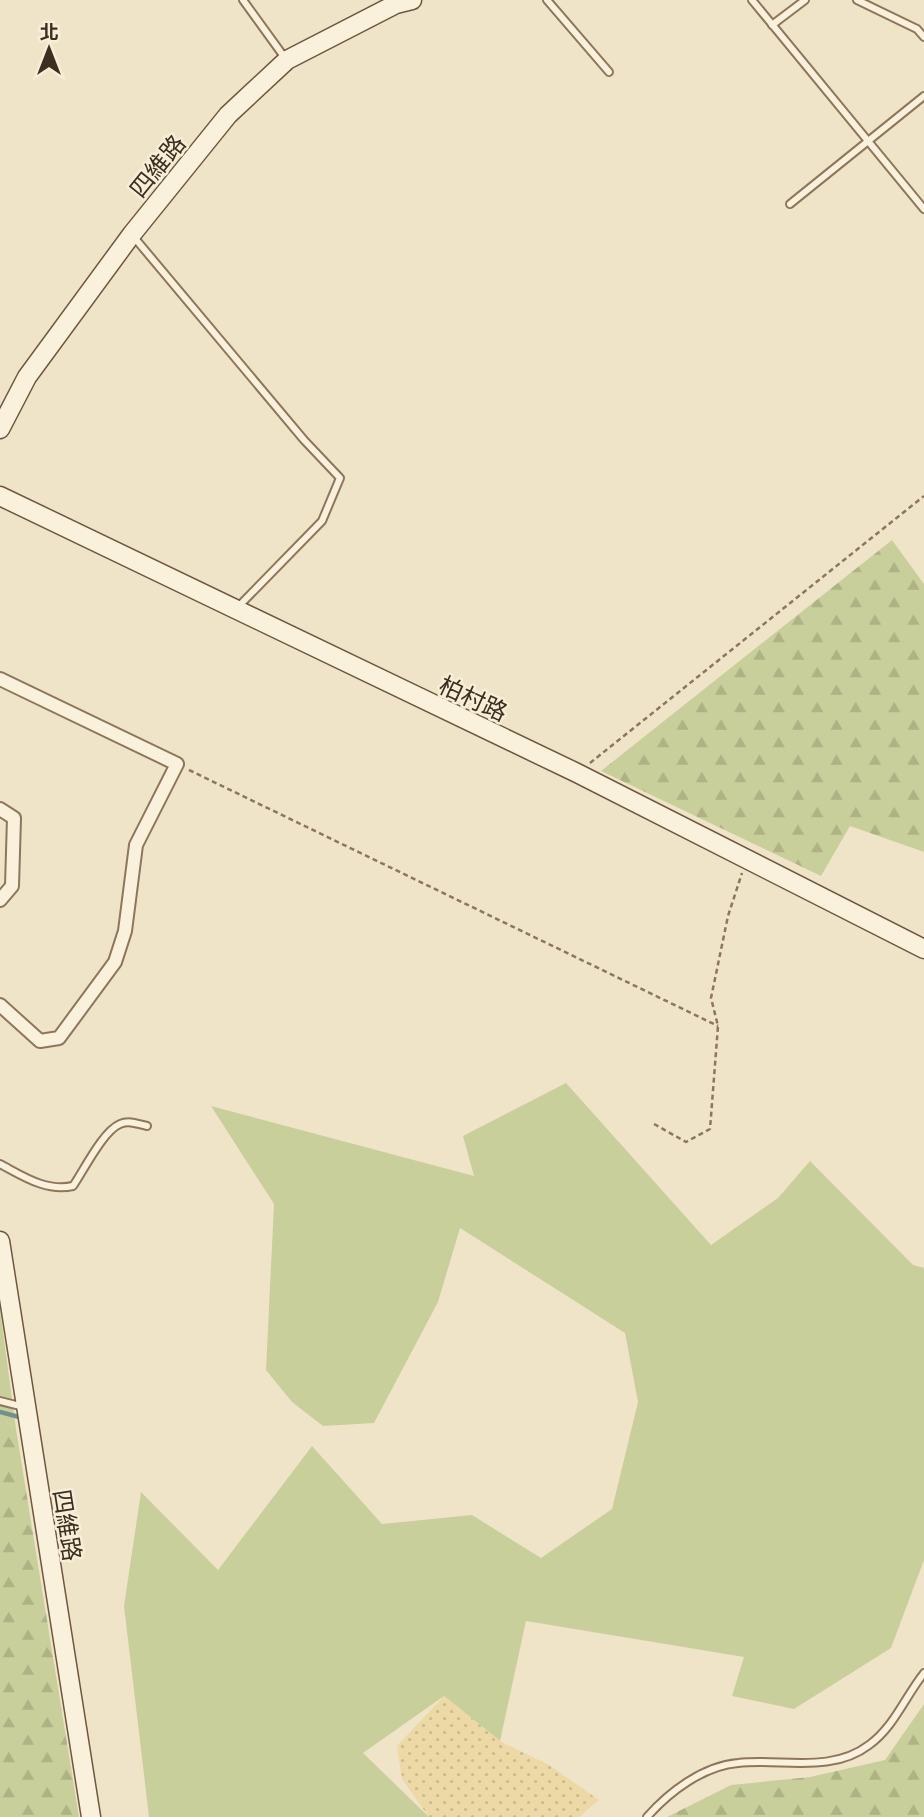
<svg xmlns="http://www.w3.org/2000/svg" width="924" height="1817" font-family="Literata,'Noto Sans TC',serif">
<defs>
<pattern id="forest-firs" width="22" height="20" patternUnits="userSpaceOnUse" patternTransform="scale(1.75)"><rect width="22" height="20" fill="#c9cf9b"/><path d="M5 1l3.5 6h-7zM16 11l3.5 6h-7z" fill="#aeb285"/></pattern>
<pattern id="sand-dots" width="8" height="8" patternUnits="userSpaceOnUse" patternTransform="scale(1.75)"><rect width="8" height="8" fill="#ecd9a5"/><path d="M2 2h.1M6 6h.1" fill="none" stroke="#cbbb8e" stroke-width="1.8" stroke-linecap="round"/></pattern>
</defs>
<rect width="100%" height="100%" fill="#f0e4c8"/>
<!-- grass -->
<g fill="#c9cf9b">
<path d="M 566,1083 L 711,1245 L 778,1198 L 810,1161 L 913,1265 L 924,1268 L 924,1560 L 891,1648 L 794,1709 L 732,1696 L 744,1657 L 526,1621 L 500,1741 L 444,1696 L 363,1753 L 429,1817 L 149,1817 L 124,1606 L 141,1492 L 218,1570 L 312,1446 L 382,1524 L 472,1515 L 541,1558 L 612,1509 L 638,1402 L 625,1333 L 460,1228 L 438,1302 L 374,1423 L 323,1426 L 292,1402 L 266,1370 L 274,1204 L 211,1106 L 474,1176 L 463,1136 Z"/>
<path d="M 0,1309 L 16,1429 L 7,1422 L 0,1422 Z"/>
</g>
<!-- forest -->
<g fill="url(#forest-firs)">
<path d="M 892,540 L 924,584 L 924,852 L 850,826 L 821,876 L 601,771 Z"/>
<path d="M 0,1422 L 7,1422 L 16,1429 L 79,1817 L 0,1817 Z"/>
<path d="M 924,1704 L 924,1817 L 667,1817 L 731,1785 L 810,1777 L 885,1760 Z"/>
</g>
<!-- sand -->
<path fill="url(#sand-dots)" d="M 444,1696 L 500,1741 L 549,1765 L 599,1800 L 579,1817 L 429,1817 L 402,1779 L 397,1746 Z"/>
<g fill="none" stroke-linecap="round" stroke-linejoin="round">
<!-- stream -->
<path stroke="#6f938a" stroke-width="4.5" d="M 0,1412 L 23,1418"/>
<defs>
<g id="lane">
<path d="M 243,0 L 285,58"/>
<path d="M 547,0 L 609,72"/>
<path d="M 752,0 L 924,209"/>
<path d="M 857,0 L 917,29 L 924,37"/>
<path d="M 772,25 L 805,0"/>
<path d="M 790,204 L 924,96"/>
<path d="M 133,236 L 304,440 L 340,478 L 322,521 L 238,607"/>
<path d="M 0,1164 C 23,1176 46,1192 73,1186 C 84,1170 103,1131 120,1124 C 129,1120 138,1124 147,1126"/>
<path d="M 0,1401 L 24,1407"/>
<path d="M 647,1817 C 669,1792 703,1766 738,1763 C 781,1758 831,1774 869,1745 C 894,1727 905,1697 924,1673"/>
</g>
<g id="street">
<path d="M 0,679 L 177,764 L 136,845 L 125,931 L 115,962 L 59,1038 L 40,1041 L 0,1005"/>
<path d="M 0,809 L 14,818 L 12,886 L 0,900"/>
</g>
<g id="secondary">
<path d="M 0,429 L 27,377 L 132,234 L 228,115 L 287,60 L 396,4 L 412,0"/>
<path d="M 0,496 L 577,773 L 924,949"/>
<path d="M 0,1241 L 91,1817"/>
</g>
</defs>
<!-- lane casing -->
<use href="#lane" stroke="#8d765c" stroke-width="10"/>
<!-- street casing -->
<use href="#street" stroke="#8d765c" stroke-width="16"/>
<!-- secondary casing -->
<use href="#secondary" stroke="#6f573f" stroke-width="21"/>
<!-- path -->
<g stroke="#8d765c" stroke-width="2.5" stroke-dasharray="5 3.5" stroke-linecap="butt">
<path d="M 590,763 L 924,496"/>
<path d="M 189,770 L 718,1026"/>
<path d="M 654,1124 L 686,1142 L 710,1129 L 718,1026 L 711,998 L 728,916 L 742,873"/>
</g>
<!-- lane -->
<use href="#lane" stroke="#faf1dc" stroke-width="6"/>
<!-- street -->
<use href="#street" stroke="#faf1dc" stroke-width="12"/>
<!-- secondary -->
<use href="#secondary" stroke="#faf1dc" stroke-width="18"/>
</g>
<g text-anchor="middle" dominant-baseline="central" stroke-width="5" stroke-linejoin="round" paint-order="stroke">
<!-- street labels -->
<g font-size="24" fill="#3d2e20" stroke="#f7eed8">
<text transform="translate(156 165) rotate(-51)">四維路</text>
<text transform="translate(474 697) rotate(25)">柏村路</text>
<text transform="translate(69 1525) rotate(81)">四維路</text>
</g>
</g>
<!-- north arrow -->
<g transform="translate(49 49)" stroke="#f7eed8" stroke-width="5" paint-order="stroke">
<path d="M0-5L12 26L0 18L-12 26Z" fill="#3d2e20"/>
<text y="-10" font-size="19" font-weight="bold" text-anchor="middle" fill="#3d2e20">北</text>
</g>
</svg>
